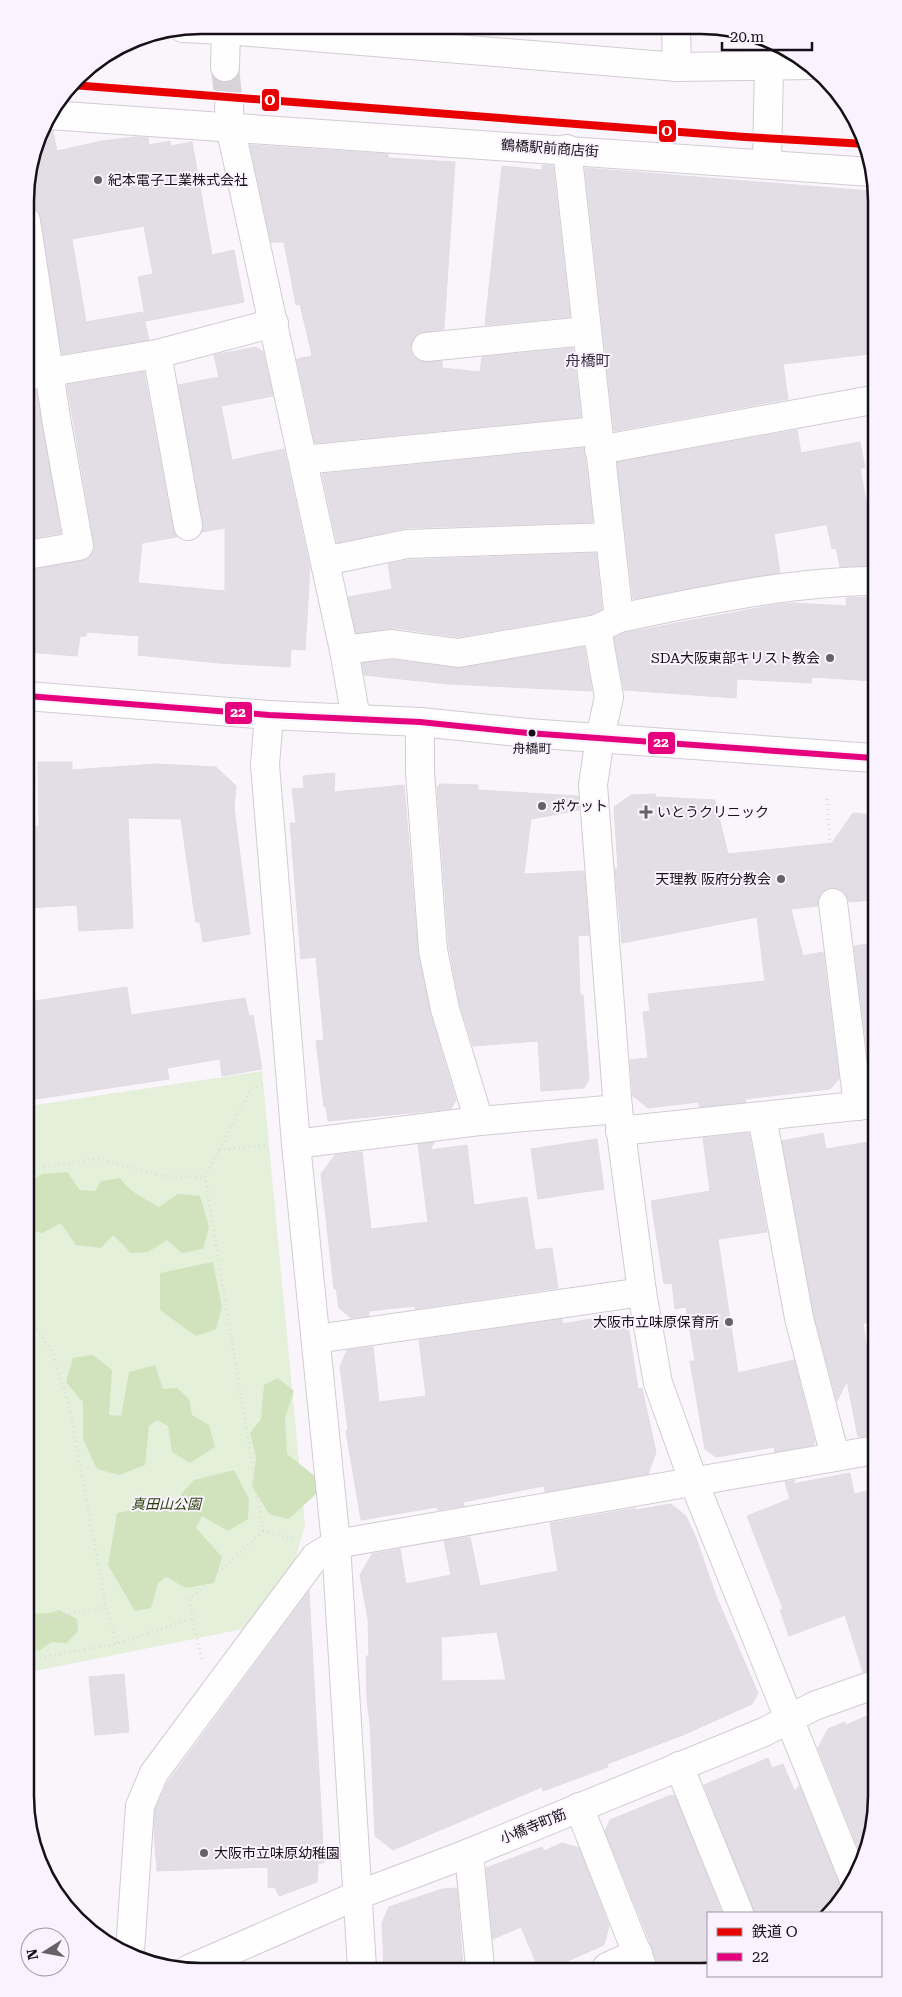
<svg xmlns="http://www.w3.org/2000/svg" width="902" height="1997" font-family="'Roboto Serif','Noto Sans JP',serif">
<rect width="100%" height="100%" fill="#f9f5fb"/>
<!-- green -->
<path fill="#e4f0d9" d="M 262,1071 L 305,1525 L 295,1560 L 243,1629 L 30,1672 L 29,1106 Z"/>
<!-- forest -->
<g fill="#d0e3bc">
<path d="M 67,1172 L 80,1190 L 95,1191 L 101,1181 L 120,1178 C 133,1195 141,1196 159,1207 L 178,1194 L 200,1196 L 209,1227 L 203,1249 L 182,1253 L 167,1240 L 148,1252 L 131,1253 L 113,1235 L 101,1248 L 76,1245 L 61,1223 L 42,1233 L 29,1230 L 29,1183 L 42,1174 Z"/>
<path d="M 213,1262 L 222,1307 L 216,1329 L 196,1336 L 160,1310 L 160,1273 Z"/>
<path d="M 93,1355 L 112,1370 L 109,1415 L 121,1416 L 129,1372 L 155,1365 L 163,1389 L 177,1388 L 189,1399 L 192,1415 L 209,1425 L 215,1447 L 190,1463 L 172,1452 L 168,1426 L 157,1420 L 149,1426 L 145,1465 L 119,1475 L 97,1469 L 83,1439 L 83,1402 L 66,1382 L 73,1358 Z"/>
<path d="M 278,1378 L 294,1391 L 285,1418 L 287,1454 L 316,1477 L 318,1492 L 289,1519 L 269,1514 L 252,1486 L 256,1458 L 250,1433 L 261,1419 L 264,1385 Z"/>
<path d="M 234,1470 L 249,1499 L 248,1519 L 228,1531 L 202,1516 L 196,1528 L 222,1557 L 214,1583 L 186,1588 L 166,1577 L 158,1583 L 151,1608 L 135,1611 L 108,1565 L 117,1513 L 174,1502 L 194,1480 Z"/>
<path d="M 59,1610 L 77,1619 L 78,1631 L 67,1643 L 51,1642 L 39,1651 L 30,1648 L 30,1614 L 50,1613 Z"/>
</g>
<!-- building -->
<g fill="#e3dee6" stroke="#e1dde3" fill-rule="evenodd">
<path d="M 42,128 L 53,131 L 57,151 L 102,141 L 136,137 L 148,138 L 149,145 L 170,141 L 171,146 L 192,142 L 212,255 L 234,250 L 244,302 L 146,321 L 138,277 L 153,274 L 144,226 L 72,239 L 86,322 L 143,312 L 149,340 L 62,354 L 41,219 L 38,211 L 31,206 L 27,184 Z"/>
<path d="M 250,145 L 388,154 L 388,158 L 455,162 L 444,329 L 417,335 L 412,341 L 410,348 L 413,356 L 420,361 L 442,361 L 442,368 L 480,372 L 482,357 L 573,348 L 581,417 L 315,443 L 297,359 L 312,356 L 300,304 L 296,305 L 284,242 L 271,242 Z"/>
<path d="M 542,165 L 553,166 L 570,317 L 485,325 L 502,166 L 542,170 Z"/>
<path d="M 585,168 L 871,191 L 872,321 L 869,354 L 783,364 L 788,399 L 614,431 Z"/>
<path d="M 256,347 L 263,352 L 273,396 L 221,406 L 232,460 L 284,449 L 310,568 L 305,650 L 291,649 L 290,667 L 219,663 L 138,655 L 139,636 L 87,632 L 86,636 L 80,636 L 77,656 L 27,652 L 27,570 L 82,561 L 89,558 L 94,551 L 94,543 L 67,385 L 144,372 L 173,529 L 177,537 L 142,543 L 138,583 L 225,591 L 225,528 L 202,532 L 203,523 L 178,385 L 219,377 L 214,355 Z"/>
<path d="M 36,390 L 61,533 L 27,539 L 26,391 Z"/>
<path d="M 797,430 L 801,453 L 860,442 L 865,468 L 860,468 L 872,533 L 872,566 L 840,567 L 836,548 L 832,549 L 827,525 L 823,525 L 774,534 L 780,573 L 633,599 L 617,462 Z"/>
<path d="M 584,448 L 593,522 L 406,528 L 337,543 L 322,474 Z"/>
<path d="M 596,553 L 602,609 L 592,614 L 458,637 L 394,628 L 356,633 L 348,597 L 392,589 L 388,564 L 409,560 Z"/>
<path d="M 872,597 L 873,681 L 812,677 L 811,683 L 737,679 L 736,698 L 624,690 L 614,638 L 624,633 L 779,604 L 792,603 L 847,606 L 846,598 Z"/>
<path d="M 584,647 L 592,691 L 448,684 L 364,675 L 362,663 L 392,660 L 460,668 Z"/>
<path d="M 38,762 L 72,762 L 72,770 L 156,764 L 216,767 L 236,786 L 234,808 L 250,934 L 203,942 L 200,922 L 196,922 L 193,903 L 181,819 L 128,818 L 133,928 L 79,931 L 77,905 L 28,908 L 28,827 L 39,826 Z"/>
<path d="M 335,773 L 334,792 L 404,785 L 418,953 L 430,1013 L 456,1100 L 451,1109 L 328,1121 L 326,1106 L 324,1107 L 316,1041 L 324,1040 L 316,957 L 301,959 L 290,823 L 296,823 L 292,789 L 304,788 L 303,776 Z"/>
<path d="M 440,784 L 478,785 L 478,790 L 578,796 L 579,810 L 531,819 L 524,874 L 584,871 L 589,935 L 578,936 L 580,995 L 583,995 L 589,1079 L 584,1088 L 541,1091 L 538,1041 L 473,1046 L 460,1005 L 449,948 L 437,787 Z"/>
<path d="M 655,794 L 656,797 L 715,800 L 728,854 L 832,843 L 853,813 L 873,815 L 873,900 L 849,902 L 845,893 L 840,889 L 832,888 L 824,890 L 819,896 L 818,906 L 791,909 L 803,956 L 823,952 L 839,1079 L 830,1089 L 745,1099 L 746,1102 L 699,1107 L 699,1102 L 648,1108 L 633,1096 L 630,1060 L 648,1058 L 643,1012 L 650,1011 L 648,994 L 765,981 L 757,917 L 622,943 L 615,869 L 618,869 L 614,807 L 631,795 Z"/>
<path d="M 874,943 L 874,1066 L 869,1066 L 854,946 Z"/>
<path d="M 127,987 L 131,1015 L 245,998 L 249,1016 L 253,1015 L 262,1069 L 222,1076 L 220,1059 L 167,1068 L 169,1079 L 29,1100 L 28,1002 Z"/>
<path d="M 749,1133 L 767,1232 L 718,1239 L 738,1373 L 794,1360 L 815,1442 L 813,1445 L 775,1452 L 774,1447 L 716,1457 L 705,1449 L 690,1361 L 695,1361 L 686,1307 L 675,1309 L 672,1283 L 664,1284 L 651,1201 L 710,1191 L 703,1138 Z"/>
<path d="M 823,1133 L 826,1149 L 874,1141 L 875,1322 L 863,1323 L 875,1406 L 875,1435 L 858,1437 L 847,1381 L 837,1401 L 814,1315 L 782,1141 Z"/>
<path d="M 597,1139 L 604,1189 L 538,1199 L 531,1149 Z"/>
<path d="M 434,1142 L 430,1150 L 467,1145 L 474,1205 L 527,1197 L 535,1250 L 552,1248 L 558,1288 L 415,1309 L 415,1306 L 369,1311 L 369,1316 L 351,1318 L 339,1308 L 336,1288 L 334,1289 L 321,1174 L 335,1155 L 362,1152 L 371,1229 L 428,1222 L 418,1144 Z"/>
<path d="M 612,1315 L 628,1325 L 638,1389 L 642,1388 L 656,1452 L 648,1474 L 545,1492 L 544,1486 L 463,1502 L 464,1506 L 438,1510 L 437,1507 L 361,1520 L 346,1431 L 348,1430 L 340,1367 L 347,1350 L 373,1347 L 379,1402 L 426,1396 L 419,1340 L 562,1319 L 563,1324 Z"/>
<path d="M 850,1473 L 854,1494 L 876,1489 L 876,1669 L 863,1672 L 845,1615 L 789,1636 L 780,1610 L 783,1609 L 747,1516 L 790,1499 L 785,1482 L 795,1480 L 793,1484 Z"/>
<path d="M 671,1504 L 686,1516 L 696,1538 L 716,1596 L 758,1693 L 752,1704 L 683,1735 L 607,1764 L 608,1767 L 543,1791 L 542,1787 L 393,1850 L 375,1836 L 370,1724 L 367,1700 L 366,1656 L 369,1656 L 368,1619 L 360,1575 L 372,1554 L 400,1549 L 406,1584 L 451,1575 L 444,1541 L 470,1537 L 480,1586 L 558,1571 L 550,1523 L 636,1508 L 635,1510 ZM 497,1632 L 506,1680 L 442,1681 L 441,1637 Z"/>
<path d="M 309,1591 L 324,1863 L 318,1863 L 317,1882 L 279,1896 L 275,1887 L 268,1888 L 268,1867 L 157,1871 L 154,1831 L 155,1810 L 167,1783 Z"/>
<path d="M 124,1674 L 129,1732 L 95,1735 L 89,1677 Z"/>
<path d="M 876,1712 L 877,1808 L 864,1863 L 818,1748 L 828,1729 L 845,1722 L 846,1725 Z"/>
<path d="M 768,1758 L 772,1768 L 783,1764 L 795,1792 L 799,1785 L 840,1886 L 845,1893 L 832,1913 L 754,1913 L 704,1785 Z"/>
<path d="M 671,1795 L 675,1796 L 722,1913 L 708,1913 L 708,1966 L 657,1966 L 652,1947 L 605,1831 L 610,1820 Z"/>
<path d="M 562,1843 L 579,1848 L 609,1926 L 604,1945 L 554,1967 L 538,1967 L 521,1927 L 493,1939 L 486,1868 L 542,1847 L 544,1851 Z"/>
<path d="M 457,1888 L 463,1967 L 384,1968 L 382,1923 L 389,1907 L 442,1889 Z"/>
</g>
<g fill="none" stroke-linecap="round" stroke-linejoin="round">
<!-- minor-tunnel -->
<path stroke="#d7d3d9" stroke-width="28" stroke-dasharray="28 14" stroke-linecap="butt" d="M 225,67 L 229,106"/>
<defs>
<g id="minor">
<path d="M 183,28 L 226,30 L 677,67 L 811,65"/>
<path d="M 676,28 L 677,67"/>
<path d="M 225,67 L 226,30"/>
<path d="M 229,106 L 230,126 L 344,650 L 356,719"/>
<path d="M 49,115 L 871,172"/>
<path d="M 567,149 L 619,618 L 597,629 L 609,697 L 600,738 L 593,785 L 618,1109 L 642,1292 L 658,1383 L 693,1480 L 854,1880"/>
<path d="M 767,164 L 769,66"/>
<path d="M 26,221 L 57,424 L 79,546 L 27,555"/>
<path d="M 426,347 L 586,331"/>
<path d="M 157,354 L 188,526"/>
<path d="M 26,376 L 157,354 L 274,323"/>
<path d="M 599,450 L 872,400"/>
<path d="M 303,460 L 597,431"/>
<path d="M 325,561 L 407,544 L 610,537"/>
<path d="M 619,618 C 702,601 788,582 872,581"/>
<path d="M 344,650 L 392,644 L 458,653 L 597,629"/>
<path d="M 27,696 L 269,715 L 420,722 L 528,733 L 873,758"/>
<path d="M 269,715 L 265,765 L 296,1144 L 336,1544 L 362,1968"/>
<path d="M 420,722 L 420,772 L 433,950 L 445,1009 L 479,1121"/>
<path d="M 833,903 L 858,1106"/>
<path d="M 762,1116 L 799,1318 L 835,1456"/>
<path d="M 620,1131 L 874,1104"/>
<path d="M 296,1144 L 479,1121 L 618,1109"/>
<path d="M 316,1339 L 642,1292"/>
<path d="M 679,1766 L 739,1913"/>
<path d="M 579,1807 L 642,1966"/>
<path d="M 469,1853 L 480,1967"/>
<path d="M 130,1951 L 140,1806 L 154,1773 L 315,1557 L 336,1544 L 875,1450"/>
<path d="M 607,1967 L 638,1953"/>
<path d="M 189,1969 L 358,1895 L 469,1853 L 764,1732 L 814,1706 L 876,1684"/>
</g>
</defs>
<!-- minor casing -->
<use href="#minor" stroke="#d1ccd3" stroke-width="30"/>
<!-- path -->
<g stroke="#dddcde" stroke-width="3" stroke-dasharray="1 4" stroke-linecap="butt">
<path d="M 827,799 L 832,875"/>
<path d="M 219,1150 L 267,1145"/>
<path d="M 29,1170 L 97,1158 L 164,1176 L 205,1177"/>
<path d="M 29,1316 L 52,1352 L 69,1405 L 106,1607 L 117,1644"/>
<path d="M 263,1531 L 294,1539"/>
<path d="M 30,1622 L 106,1607"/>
<path d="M 30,1659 L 117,1644 L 192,1618"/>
<path d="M 202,1659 L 192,1618 L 190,1599 L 263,1531 L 205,1177 L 251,1089 L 262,1085"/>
</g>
<!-- minor -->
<use href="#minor" stroke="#fefefe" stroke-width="28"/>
<defs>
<path id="bus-1" d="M 27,696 L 269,715 L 420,722 L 528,733 L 873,758"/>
</defs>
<!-- bus-1 casing -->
<use href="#bus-1" stroke="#faf2fe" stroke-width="10"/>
<!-- bus-1 -->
<use href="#bus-1" stroke="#e5007d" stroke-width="6"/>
<defs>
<path id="rail-1" d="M 72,85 L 745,137 L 866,144"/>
</defs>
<!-- rail-1 casing -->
<use href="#rail-1" stroke="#faf2fe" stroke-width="11"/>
<!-- rail-1 -->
<use href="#rail-1" stroke="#e80000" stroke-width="8"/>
</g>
<!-- markers -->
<g fill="#656167" stroke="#faf2fe" stroke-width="2">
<circle cx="98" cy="180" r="5"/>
<circle cx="830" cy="658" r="5"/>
<circle cx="542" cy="806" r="5"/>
<path d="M643.5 804.5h5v5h5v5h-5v5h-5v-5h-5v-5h5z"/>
<circle cx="781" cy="879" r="5"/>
<circle cx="729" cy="1322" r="5"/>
<circle cx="204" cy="1853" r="5"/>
</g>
<circle fill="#161118" stroke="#faf2fe" stroke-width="2" cx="532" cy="733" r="4.5"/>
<g text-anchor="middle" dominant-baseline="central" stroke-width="4" stroke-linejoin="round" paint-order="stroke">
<!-- bus labels -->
<g font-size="13" fill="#161118" stroke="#faf2fe">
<text x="532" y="748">舟橋町</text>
</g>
<!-- street labels -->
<g font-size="14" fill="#161118" stroke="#faf2fe">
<text transform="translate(550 148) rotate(4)">鶴橋駅前商店街</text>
<text transform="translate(533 1826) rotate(-22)">小橋寺町筋</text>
</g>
<!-- poi labels -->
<g font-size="14" fill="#161118" stroke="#faf2fe" text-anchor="start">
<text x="108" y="180">紀本電子工業株式会社</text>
<text x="820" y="658" text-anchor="end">SDA大阪東部キリスト教会</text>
<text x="552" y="806">ポケット</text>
<text x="657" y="812">いとうクリニック</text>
<text x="771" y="879" text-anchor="end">天理教 阪府分教会</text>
<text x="719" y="1322" text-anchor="end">大阪市立味原保育所</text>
<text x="214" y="1853">大阪市立味原幼稚園</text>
</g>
<!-- park labels -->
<g font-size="14" font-style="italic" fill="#2a410c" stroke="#faf2fe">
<text x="166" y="1504">真田山公園</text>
</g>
<!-- neighbourhood labels -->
<g font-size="15" fill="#392e3e" stroke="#faf2fe">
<text x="588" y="361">舟橋町</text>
</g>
</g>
<!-- crop -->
<path d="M0 0H902V1997H0ZM201 34H701A167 167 0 0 1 868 201V1796A167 167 0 0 1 701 1963H201A167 167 0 0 1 34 1796V201A167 167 0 0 1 201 34Z" fill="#faf2fe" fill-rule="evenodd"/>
<path fill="none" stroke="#161118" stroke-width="2.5" d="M201 34H701A167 167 0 0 1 868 201V1796A167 167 0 0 1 701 1963H201A167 167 0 0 1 34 1796V201A167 167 0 0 1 201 34Z"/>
<g stroke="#faf2fe" stroke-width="2">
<rect x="261" y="88" width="19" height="24" rx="5" fill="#e80000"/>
<rect x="658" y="119" width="19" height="24" rx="5" fill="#e80000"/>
<rect x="224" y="701" width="29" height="24" rx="5" fill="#e5007d"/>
<rect x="647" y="731" width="29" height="24" rx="5" fill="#e5007d"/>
</g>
<g font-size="14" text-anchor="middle" font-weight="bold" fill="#fff">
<text x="270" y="105">O</text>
<text x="667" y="136">O</text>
<text x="238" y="717">22</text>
<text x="661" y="747">22</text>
</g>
<!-- legend -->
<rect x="707" y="1912" width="175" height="65" fill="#faf2fe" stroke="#9f98a2"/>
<rect x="717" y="1928" width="25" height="8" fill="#e80000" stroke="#9f98a2"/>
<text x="752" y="1937" font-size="15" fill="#161118">鉄道 O</text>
<rect x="717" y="1953" width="25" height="8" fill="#e5007d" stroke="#9f98a2"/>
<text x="752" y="1962" font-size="15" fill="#161118">22</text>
<!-- north arrow -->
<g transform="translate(45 1952) rotate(259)"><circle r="24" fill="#faf2fe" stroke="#9f98a2"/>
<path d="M0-4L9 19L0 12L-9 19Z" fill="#656167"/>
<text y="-8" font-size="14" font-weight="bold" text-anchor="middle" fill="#161118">N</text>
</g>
<!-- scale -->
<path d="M722 42v8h90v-8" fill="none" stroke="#161118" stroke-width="2.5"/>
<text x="730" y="42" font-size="15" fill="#161118" stroke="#faf2fe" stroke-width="4" paint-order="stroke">20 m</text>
</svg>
